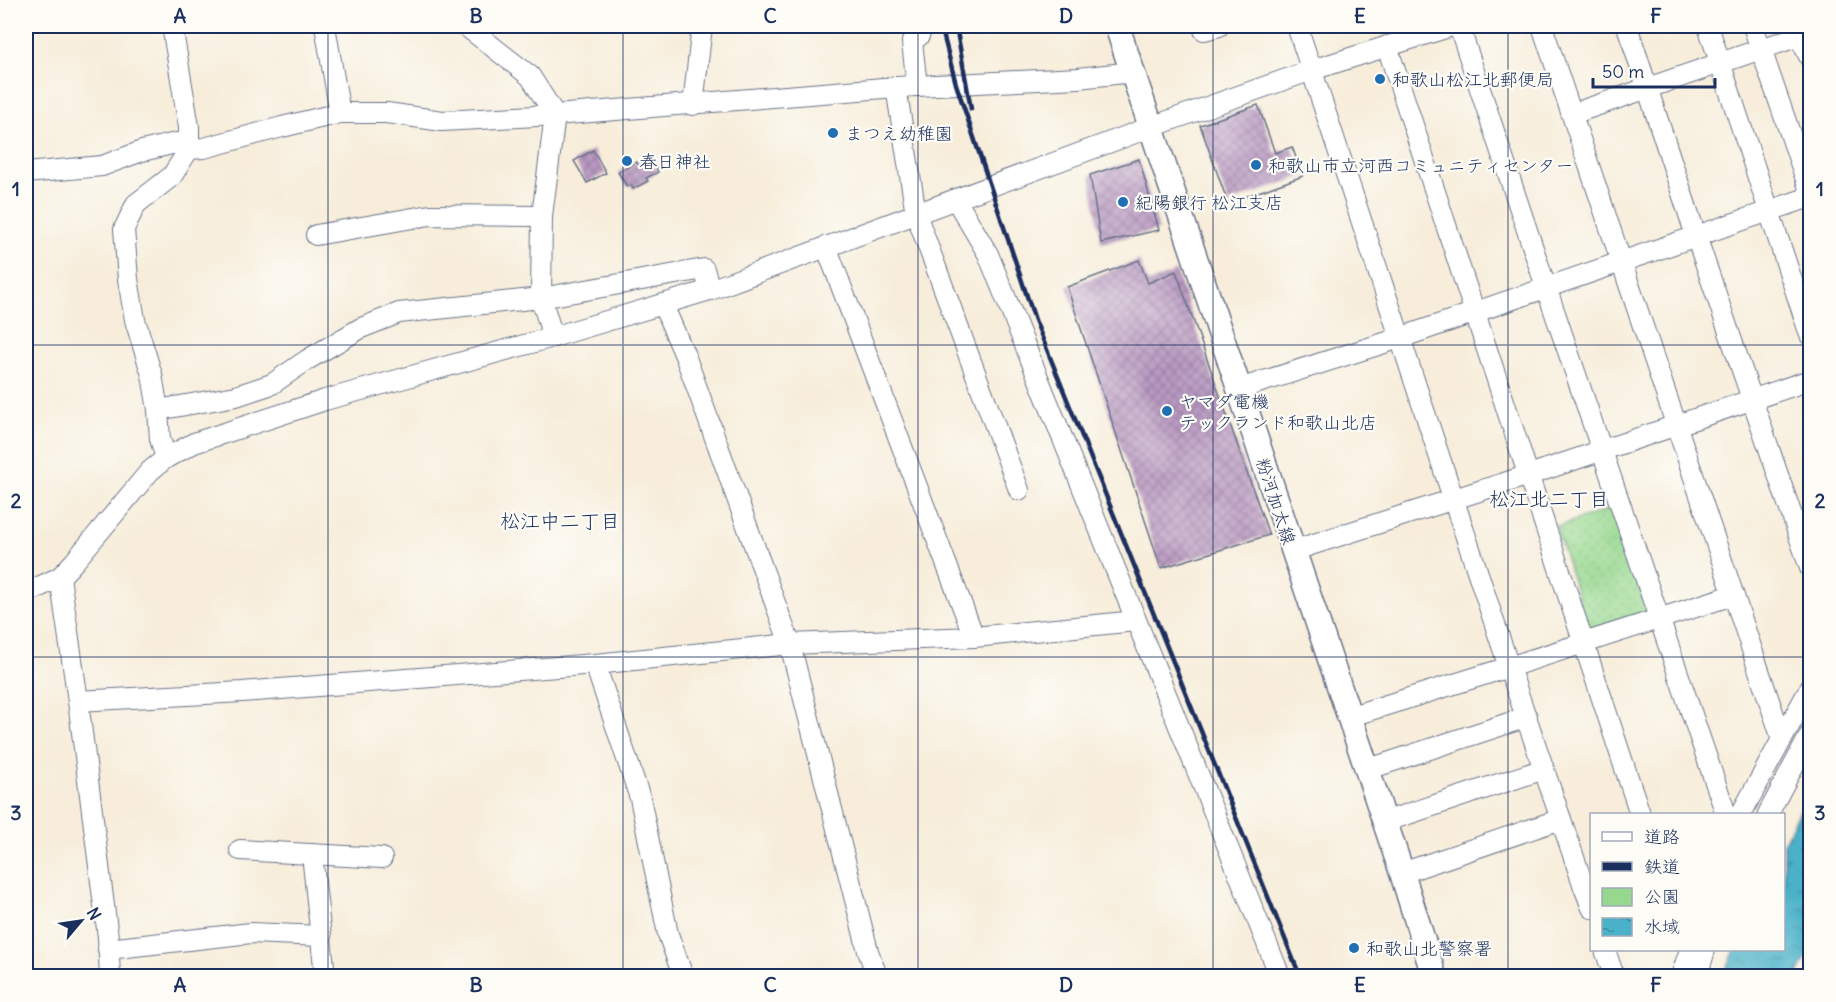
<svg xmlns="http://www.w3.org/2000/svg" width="1836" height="1002" font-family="Delius,'Klee One',sans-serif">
<defs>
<pattern id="green-dots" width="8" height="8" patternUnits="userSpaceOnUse" patternTransform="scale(1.5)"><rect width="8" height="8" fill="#97d88f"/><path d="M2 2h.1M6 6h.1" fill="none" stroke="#82ba7e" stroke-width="1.8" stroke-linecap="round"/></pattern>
<pattern id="water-ripples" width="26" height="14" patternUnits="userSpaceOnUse" patternTransform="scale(1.5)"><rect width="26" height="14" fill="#49b1c8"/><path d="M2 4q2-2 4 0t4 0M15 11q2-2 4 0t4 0" fill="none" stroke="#3c90a6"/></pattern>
<pattern id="building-cross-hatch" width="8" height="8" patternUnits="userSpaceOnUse" patternTransform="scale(1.5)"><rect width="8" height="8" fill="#ba9ac2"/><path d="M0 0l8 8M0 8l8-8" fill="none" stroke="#967ea1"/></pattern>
</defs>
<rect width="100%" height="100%" fill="#fdfcf7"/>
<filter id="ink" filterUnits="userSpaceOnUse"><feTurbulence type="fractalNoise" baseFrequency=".0167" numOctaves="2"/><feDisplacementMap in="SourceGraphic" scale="12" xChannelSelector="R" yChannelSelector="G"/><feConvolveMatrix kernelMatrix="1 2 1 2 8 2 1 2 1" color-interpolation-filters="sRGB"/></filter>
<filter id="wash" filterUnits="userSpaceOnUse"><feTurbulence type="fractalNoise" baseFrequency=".008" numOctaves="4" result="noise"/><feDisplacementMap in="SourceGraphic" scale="24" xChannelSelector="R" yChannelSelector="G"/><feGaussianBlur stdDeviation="1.35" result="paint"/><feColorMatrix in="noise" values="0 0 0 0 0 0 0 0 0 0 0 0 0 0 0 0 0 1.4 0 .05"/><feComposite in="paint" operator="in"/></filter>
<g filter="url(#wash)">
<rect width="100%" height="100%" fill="#f7edda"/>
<!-- green -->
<path fill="url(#green-dots)" stroke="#598476" stroke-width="1.5" d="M 1612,508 L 1647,609 L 1645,614 L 1593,632 L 1588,629 L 1556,527 Z"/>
<!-- water -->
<path fill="url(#water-ripples)" stroke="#327093" stroke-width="1.5" d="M 1810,791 L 1810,950 L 1797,976 L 1723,976 L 1735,950 L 1784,950 L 1784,842 Z"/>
<g id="blocks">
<!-- building -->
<g fill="url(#building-cross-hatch)">
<path d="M 1258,105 L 1275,153 L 1292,147 L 1303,176 L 1228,203 L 1200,125 Z"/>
<path d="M 593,150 L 606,173 L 587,183 L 574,161 Z"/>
<path d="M 651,159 L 658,172 L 646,178 L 648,181 L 633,189 L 631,185 L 627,187 L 618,172 L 637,162 L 639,166 Z"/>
<path d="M 1139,159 L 1159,230 L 1101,243 L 1090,175 Z"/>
<path d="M 1139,260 L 1148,283 L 1176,271 L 1269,535 L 1161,568 L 1067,287 Z"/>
</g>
</g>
</g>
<g filter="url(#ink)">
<use href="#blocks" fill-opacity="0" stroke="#687289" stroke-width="1.5"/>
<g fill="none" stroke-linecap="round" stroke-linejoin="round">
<defs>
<g id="minor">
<path d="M 325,26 L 340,113"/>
<path d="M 466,26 L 530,76 L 555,115 L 542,216 L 541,298 L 553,337"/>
<path d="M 1297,26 L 1509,667 L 1584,887"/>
<path d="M 1459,26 L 1546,287 L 1726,814"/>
<path d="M 1542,26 L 1782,739"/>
<path d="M 1627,26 L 1696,236 L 1810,568"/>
<path d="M 1708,26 L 1810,335"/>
<path d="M 1753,26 L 1810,191"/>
<path d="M 1796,26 L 1799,36 L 1810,58"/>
<path d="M 1204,30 L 1219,26"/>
<path d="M 1387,46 L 1640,814"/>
<path d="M 917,86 L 912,42 L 919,36 L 922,26"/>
<path d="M 896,87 L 916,214 L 1019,490"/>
<path d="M 693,105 L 702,26"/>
<path d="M 1572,114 L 1799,36"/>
<path d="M 26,173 L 102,166 L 142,151 L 176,143 L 189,149 L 204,148 L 282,127 L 340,113 L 387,113 L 442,121 L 555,115 L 896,87 L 1078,78 L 1133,72"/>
<path d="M 956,200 L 988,254 L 1280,976"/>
<path d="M 316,235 L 430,215 L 542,216"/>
<path d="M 826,246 L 974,637"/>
<path d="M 663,305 L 686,358 L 790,644 L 868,951 L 877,976"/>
<path d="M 1239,389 L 1400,338 L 1810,197"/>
<path d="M 158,410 L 236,396 L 272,384 L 307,360 L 361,328 L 399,313 L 541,298 L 704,269 L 710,290"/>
<path d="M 166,458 L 160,439 L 158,410 L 152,375 L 135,320 L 128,279 L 124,229 L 136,204 L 172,176 L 189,149 L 189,127 L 172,26"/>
<path d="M 1292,551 L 1529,475 L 1810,380"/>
<path d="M 60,577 L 78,701 L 108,937 L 110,976"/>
<path d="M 26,593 L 60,577 L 74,562 L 150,471 L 166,458 L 194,443 L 325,400 L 553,337 L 710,290 L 1151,127 L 1312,70 L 1452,26"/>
<path d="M 595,664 L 640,798 L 668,934 L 683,976"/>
<path d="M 78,701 L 242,692 L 595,664 L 790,644 L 974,637 L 1136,621"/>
<path d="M 1348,717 L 1509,667 L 1733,595"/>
<path d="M 1366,770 L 1527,717"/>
<path d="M 1741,814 L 1810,688"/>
<path d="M 1768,814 L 1810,735"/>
<path d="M 1384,822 L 1544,769"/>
<path d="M 240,850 L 382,858"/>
<path d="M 312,854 L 325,976"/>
<path d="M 1402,873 L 1561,819"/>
<path d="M 1592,884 L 1584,887 L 1592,908"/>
<path d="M 108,949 L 251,933 L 321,936"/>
<path d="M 1605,950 L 1614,976"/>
<path d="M 1681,976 L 1690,950"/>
<path d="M 1697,976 L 1705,950"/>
</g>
<path id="major" d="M 1117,26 L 1402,873 L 1434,976"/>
</defs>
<!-- minor casing -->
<use href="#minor" stroke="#687289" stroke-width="22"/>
<!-- major casing -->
<use href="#major" stroke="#687289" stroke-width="27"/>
<!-- minor -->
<use href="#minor" stroke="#fff" stroke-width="20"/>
<!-- major -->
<use href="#major" stroke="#fff" stroke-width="24"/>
<!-- rail -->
<g stroke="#1b2f5e" stroke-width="4.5">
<path d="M 941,26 L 956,84 L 1035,320 L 1300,976"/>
<path d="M 956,26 L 971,109"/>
</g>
</g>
</g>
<!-- grid -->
<path fill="none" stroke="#1b2f5e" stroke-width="1.5" stroke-opacity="0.55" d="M 328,26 L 328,976M 623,26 L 623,976M 918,26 L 918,976M 1213,26 L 1213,976M 1508,26 L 1508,976M 26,345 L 1810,345M 26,657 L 1810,657"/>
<!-- markers -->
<g fill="#1f6fb2" stroke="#fdfcf7" stroke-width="2">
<circle cx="1380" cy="79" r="6"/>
<circle cx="833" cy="133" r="6"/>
<circle cx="627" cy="161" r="6"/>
<circle cx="1256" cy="165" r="6"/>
<circle cx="1123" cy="202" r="6"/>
<circle cx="1167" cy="411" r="6"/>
<circle cx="1354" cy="948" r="6"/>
</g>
<g text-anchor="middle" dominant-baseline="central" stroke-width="4.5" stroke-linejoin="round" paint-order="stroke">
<!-- poi labels -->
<g font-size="18" fill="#1b2f5e" stroke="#fdfcf7" text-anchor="start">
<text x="1392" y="79">和歌山松江北郵便局</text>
<text x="845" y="133">まつえ幼稚園</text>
<text x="639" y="161">春日神社</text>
<text x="1268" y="165">和歌山市立河西コミュニティセンター</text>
<text x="1135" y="202">紀陽銀行 松江支店</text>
<text x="1179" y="401">ヤマダ電機<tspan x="1179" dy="21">テックランド和歌山北店</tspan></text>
<text x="1366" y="948">和歌山北警察署</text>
</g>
<!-- street labels -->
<g font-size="18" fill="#1b2f5e" stroke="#fdfcf7">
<text transform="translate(1276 501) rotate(72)">粉河加太線</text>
</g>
<!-- neighbourhood labels -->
<g font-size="20" fill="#1b2f5e" stroke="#fdfcf7">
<text x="1549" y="498">松江北二丁目</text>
<text x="560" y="520">松江中二丁目</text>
</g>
</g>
<!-- margin -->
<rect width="1836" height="1002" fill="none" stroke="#fdfcf7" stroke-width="66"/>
<!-- legend -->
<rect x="1590" y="813" width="195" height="138" fill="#fdfcf7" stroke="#a3aaba" stroke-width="1.5"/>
<rect x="1602" y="832" width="30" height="9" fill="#ffffff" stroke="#a3aaba" stroke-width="1.5"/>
<text x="1644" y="843" font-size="18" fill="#1b2f5e">道路</text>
<rect x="1602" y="862" width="30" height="9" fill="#1b2f5e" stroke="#a3aaba" stroke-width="1.5"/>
<text x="1644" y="873" font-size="18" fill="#1b2f5e">鉄道</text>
<rect x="1602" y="888" width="30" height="18" fill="#97d88f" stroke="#a3aaba" stroke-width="1.5"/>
<text x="1644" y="903" font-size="18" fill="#1b2f5e">公園</text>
<rect x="1602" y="918" width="30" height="18" fill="url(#water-ripples)" stroke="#a3aaba" stroke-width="1.5"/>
<text x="1644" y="933" font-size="18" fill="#1b2f5e">水域</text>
<!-- north arrow -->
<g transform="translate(81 921) rotate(61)" stroke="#fdfcf7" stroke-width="4.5" paint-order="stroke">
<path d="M0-4.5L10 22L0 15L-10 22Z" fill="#1b2f5e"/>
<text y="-9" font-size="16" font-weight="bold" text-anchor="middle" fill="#1b2f5e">N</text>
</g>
<!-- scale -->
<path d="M1593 78v9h122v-9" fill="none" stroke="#1b2f5e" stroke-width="3"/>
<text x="1602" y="78" font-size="18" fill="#1b2f5e" stroke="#fdfcf7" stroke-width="4.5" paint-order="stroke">50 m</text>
<rect x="33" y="33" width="1770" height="936" fill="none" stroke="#1b2f5e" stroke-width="2"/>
<g font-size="20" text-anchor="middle" font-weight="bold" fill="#1b2f5e">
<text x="180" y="23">A</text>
<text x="476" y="23">B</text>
<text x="770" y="23">C</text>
<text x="1066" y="23">D</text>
<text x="1360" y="23">E</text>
<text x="1656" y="23">F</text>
<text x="16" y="196">1</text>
<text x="1820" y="196">1</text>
<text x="16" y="508">2</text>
<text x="1820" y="508">2</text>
<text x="16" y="820">3</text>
<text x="1820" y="820">3</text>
<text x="180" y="992">A</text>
<text x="476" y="992">B</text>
<text x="770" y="992">C</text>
<text x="1066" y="992">D</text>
<text x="1360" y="992">E</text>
<text x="1656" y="992">F</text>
</g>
</svg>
